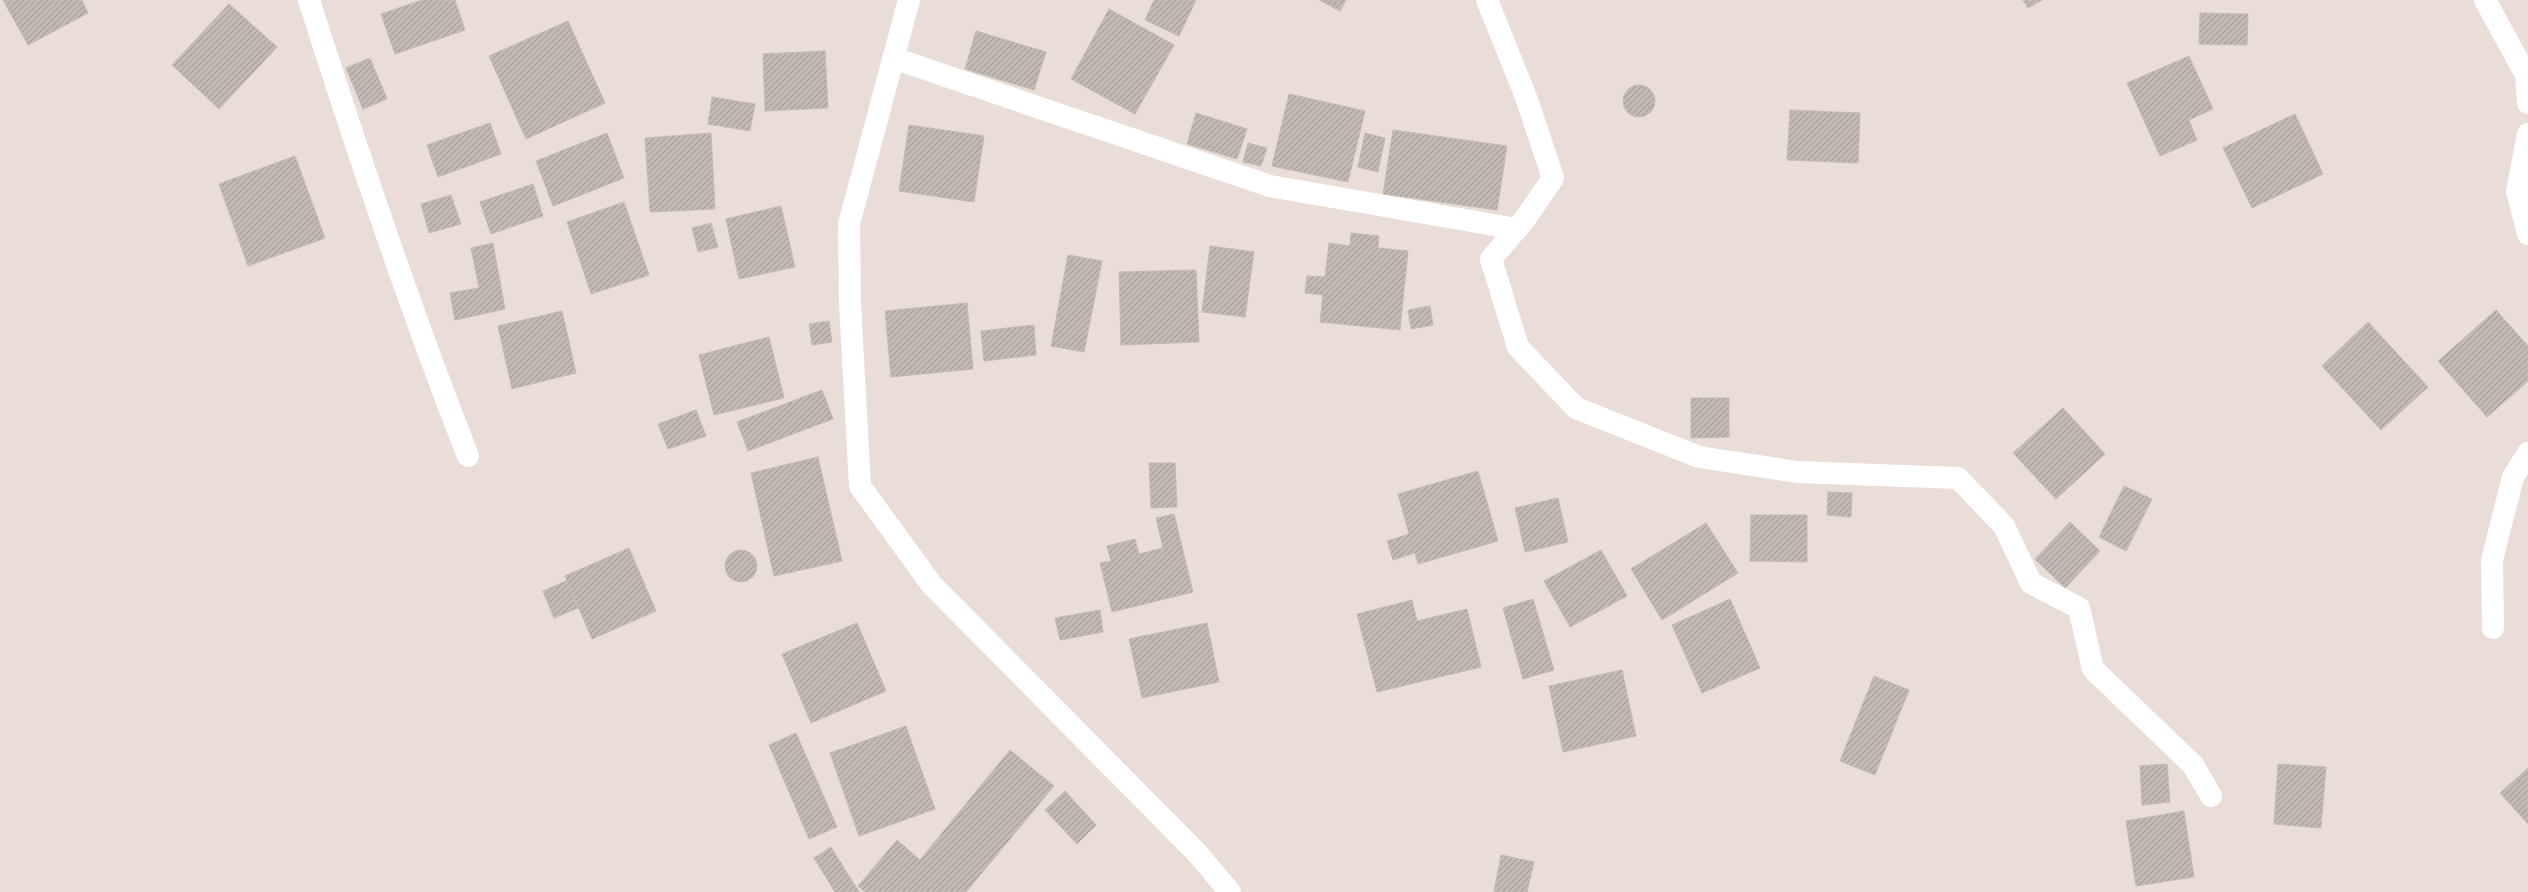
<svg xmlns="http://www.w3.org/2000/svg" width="2528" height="892" font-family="'Titillium Web',sans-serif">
<defs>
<pattern id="building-hatch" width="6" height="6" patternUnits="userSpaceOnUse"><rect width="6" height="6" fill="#c1b9b3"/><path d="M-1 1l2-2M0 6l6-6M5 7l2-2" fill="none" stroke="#9d9691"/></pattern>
</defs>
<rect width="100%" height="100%" fill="#eaddd7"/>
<!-- building -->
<g fill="url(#building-hatch)" stroke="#c5b9b1">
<path d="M 3,0 L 82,0 L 88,13 L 28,45 Z"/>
<path d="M 422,0 L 455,0 L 465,30 L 395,54 L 381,14 Z"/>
<path d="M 1154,0 L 1196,0 L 1179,36 L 1145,20 Z"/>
<path d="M 1319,0 L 1346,0 L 1340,11 Z"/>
<path d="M 2023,0 L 2042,0 L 2028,8 Z"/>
<path d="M 229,4 L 277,47 L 219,109 L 172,65 Z"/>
<path d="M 1109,9 L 1174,45 L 1135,114 L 1071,79 Z"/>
<path d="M 2200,13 L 2248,14 L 2247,45 L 2199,44 Z"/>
<path d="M 568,21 L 605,103 L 526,139 L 489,56 Z"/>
<path d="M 976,31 L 1046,52 L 1034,90 L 965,69 Z"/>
<path d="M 825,51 L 828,108 L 765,111 L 763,54 Z"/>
<path d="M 2189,56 L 2213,109 L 2189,120 L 2197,140 L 2160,156 L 2127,83 Z"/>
<path d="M 370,58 L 387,99 L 363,109 L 346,68 Z"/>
<circle cx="1639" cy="101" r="16"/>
<path d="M 1289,94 L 1365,111 L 1348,182 L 1272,166 Z"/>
<path d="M 712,97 L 755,104 L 750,131 L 708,124 Z"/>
<path d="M 1790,110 L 1860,113 L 1858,163 L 1787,160 Z"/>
<path d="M 1196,113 L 1247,129 L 1237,159 L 1187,144 Z"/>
<path d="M 2295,114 L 2323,174 L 2252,208 L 2223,148 Z"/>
<path d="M 490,123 L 501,154 L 438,177 L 427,145 Z"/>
<path d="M 909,125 L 984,136 L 974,202 L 899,191 Z"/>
<path d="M 1393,130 L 1507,146 L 1497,210 L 1383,194 Z"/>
<path d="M 607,133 L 624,178 L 553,206 L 536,161 Z"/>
<path d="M 711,133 L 715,209 L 650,212 L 645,138 Z"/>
<path d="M 1365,133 L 1385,138 L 1378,172 L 1358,167 Z"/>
<path d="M 1248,143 L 1267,148 L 1261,166 L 1243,162 Z"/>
<path d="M 295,156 L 325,238 L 248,266 L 219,184 Z"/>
<path d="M 533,184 L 543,216 L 491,234 L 480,202 Z"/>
<path d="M 451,195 L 461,224 L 429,233 L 421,204 Z"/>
<path d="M 624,202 L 649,275 L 591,294 L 567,222 Z"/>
<path d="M 781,206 L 795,267 L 739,279 L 726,219 Z"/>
<path d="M 711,223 L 718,247 L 698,252 L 692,228 Z"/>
<path d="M 1351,233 L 1379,236 L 1378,248 L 1408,251 L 1400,330 L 1320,322 L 1323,295 L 1305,293 L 1307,276 L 1325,277 L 1329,243 L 1350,246 Z"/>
<path d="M 493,243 L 505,309 L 455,320 L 450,293 L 479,288 L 471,248 Z"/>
<path d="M 1210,246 L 1254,252 L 1245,317 L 1202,312 Z"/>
<path d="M 1068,255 L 1102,261 L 1084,352 L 1051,346 Z"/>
<path d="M 1196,270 L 1199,342 L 1121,345 L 1119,272 Z"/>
<path d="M 967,303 L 973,369 L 891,377 L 885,311 Z"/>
<path d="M 1430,306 L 1433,325 L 1411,329 L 1408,310 Z"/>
<path d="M 2496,310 L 2528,346 L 2528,381 L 2487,417 L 2438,361 Z"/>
<path d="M 562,311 L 576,373 L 512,389 L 498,326 Z"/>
<path d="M 829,321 L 832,342 L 812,345 L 809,324 Z"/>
<path d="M 2368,322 L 2428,387 L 2381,430 L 2322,366 Z"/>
<path d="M 1034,325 L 1036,355 L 984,361 L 981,331 Z"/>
<path d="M 769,337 L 784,398 L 714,415 L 699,355 Z"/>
<path d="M 822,390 L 833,419 L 748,451 L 737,422 Z"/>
<path d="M 1691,398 L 1729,398 L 1729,437 L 1691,438 Z"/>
<path d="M 2063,408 L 2105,454 L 2056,499 L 2013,453 Z"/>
<path d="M 696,410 L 706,436 L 668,449 L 658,424 Z"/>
<path d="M 818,457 L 842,561 L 774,576 L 751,473 Z"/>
<path d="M 1149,463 L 1175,463 L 1177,507 L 1151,508 Z"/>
<path d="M 1478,471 L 1498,541 L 1418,564 L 1415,553 L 1393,560 L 1387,541 L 1409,534 L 1398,494 Z"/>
<path d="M 2124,486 L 2152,499 L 2126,551 L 2099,537 Z"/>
<path d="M 1828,492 L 1852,493 L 1851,517 L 1827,515 Z"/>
<path d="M 1558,498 L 1568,542 L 1525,552 L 1515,508 Z"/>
<path d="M 1174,514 L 1193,592 L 1112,612 L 1100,563 L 1111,561 L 1107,546 L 1135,539 L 1139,554 L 1163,548 L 1156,518 Z"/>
<path d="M 1751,515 L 1807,515 L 1807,562 L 1750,561 Z"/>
<path d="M 2070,522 L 2100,551 L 2065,588 L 2035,559 Z"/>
<path d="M 1706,523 L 1738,573 L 1662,620 L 1631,569 Z"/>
<path d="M 629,548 L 656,611 L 592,639 L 565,576 Z"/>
<path d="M 1601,550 L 1627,596 L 1570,627 L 1544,581 Z"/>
<circle cx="741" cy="566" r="16"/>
<path d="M 566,581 L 578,608 L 554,618 L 543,591 Z"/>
<path d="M 1533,599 L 1554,670 L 1523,679 L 1503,608 Z"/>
<path d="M 1730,599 L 1760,668 L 1702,693 L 1672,625 Z"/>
<path d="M 1412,600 L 1417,621 L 1467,609 L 1481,667 L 1377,692 L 1357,614 Z"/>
<path d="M 1100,610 L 1103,632 L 1060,640 L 1055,618 Z"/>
<path d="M 857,623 L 886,691 L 811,723 L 782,654 Z"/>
<path d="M 1207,623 L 1219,682 L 1142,698 L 1129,639 Z"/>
<path d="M 1622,670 L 1636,736 L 1563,752 L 1549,686 Z"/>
<path d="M 1874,676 L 1909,690 L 1875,775 L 1840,761 Z"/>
<path d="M 906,726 L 935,809 L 859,836 L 830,753 Z"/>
<path d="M 796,733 L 837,827 L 809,839 L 769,745 Z"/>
<path d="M 1010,750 L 1054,786 L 966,892 L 865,892 L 858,886 L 897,840 L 920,860 Z"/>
<path d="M 2167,764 L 2170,802 L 2142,805 L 2140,766 Z"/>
<path d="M 2278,764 L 2326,767 L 2321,828 L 2274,824 Z"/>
<path d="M 2528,768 L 2528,824 L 2500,793 Z"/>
<path d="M 1065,791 L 1096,825 L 1077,844 L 1045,810 Z"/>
<path d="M 2184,811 L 2194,877 L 2136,886 L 2126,821 Z"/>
<path d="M 831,847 L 859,892 L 835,892 L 814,858 Z"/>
<path d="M 1501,855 L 1534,862 L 1527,892 L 1494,892 Z"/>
</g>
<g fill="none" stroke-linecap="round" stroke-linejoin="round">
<!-- minor -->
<g stroke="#fff" stroke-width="22">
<path d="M 309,0 C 358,154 409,306 468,456"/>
<path d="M 909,0 L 849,224 L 850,304 L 860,486 L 932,585 L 1197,853 L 1230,892"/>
<path d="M 1487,0 L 1526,97 L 1553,178 L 1525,219 L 1491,259 L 1518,347 L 1576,408 L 1699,457 L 1797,472 L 1958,478 L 2004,526 L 2031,583 L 2079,608 L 2093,669 L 2193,765 L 2211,796"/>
<path d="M 2485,0 L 2526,75 L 2528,103"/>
<path d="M 893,58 L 1270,186 L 1517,229"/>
<path d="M 2528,134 L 2517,191 L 2528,234"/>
<path d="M 2493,628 L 2492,560 L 2513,477 L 2528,453"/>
</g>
</g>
</svg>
